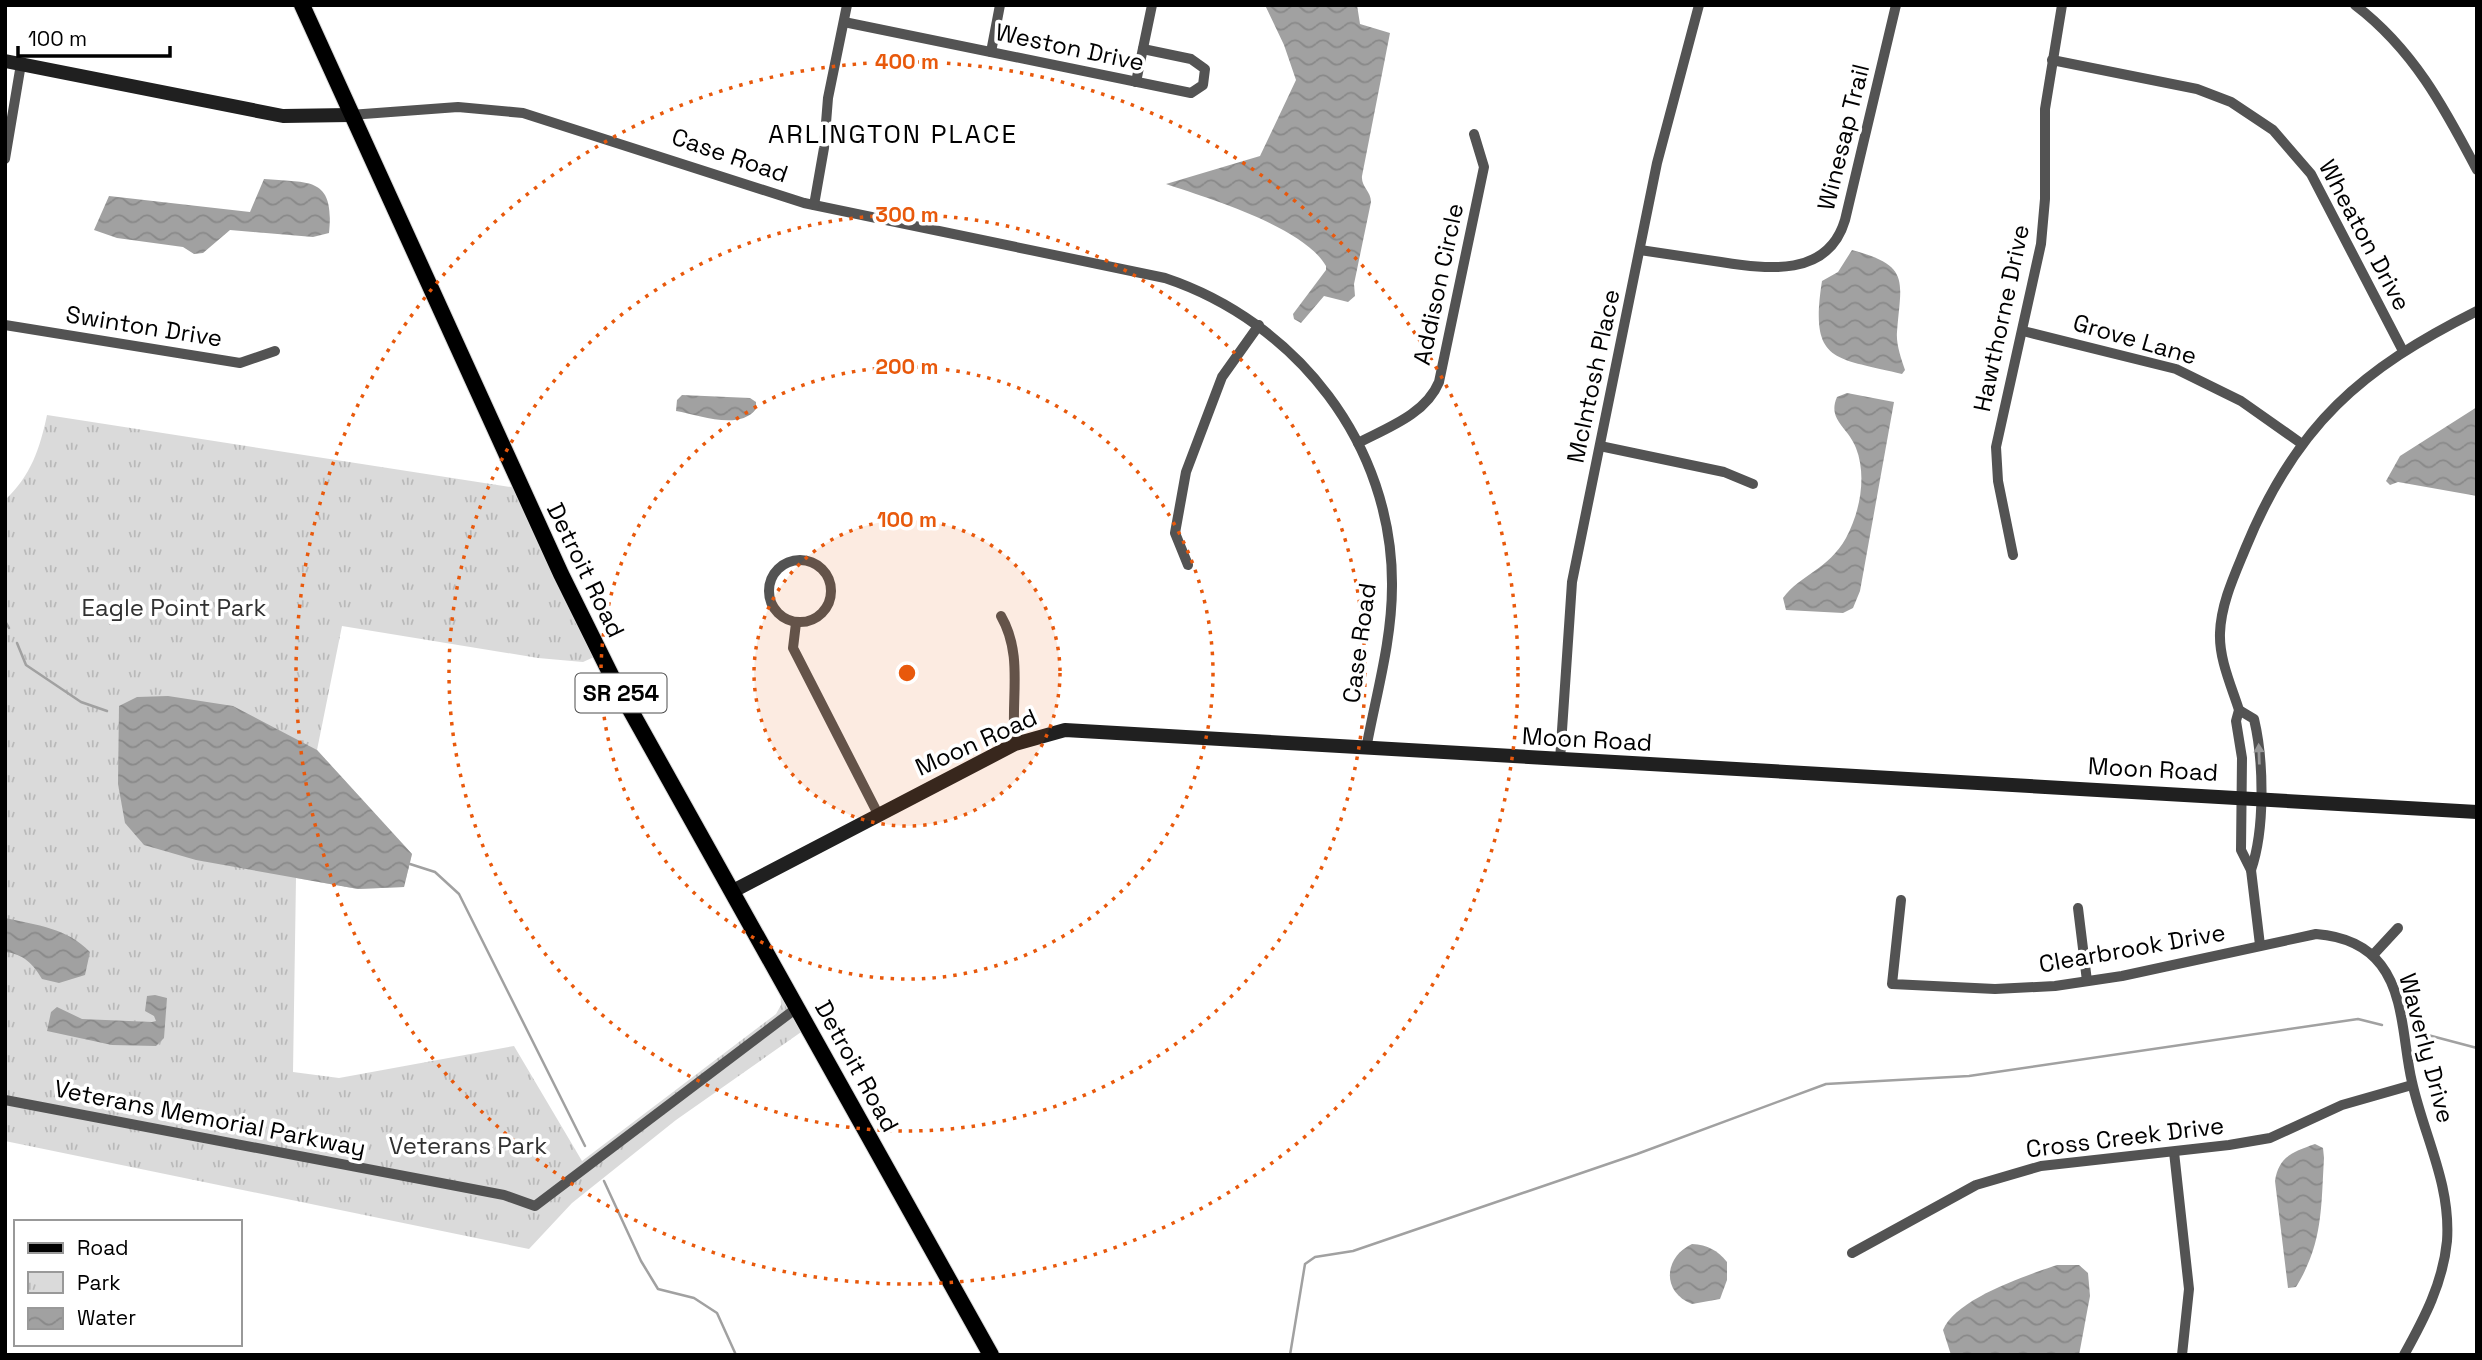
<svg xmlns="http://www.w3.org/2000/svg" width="2482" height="1360" font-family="'Space Grotesk',sans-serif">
<defs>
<pattern id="park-tufts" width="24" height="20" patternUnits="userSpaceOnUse" patternTransform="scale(1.75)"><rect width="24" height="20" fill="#dadada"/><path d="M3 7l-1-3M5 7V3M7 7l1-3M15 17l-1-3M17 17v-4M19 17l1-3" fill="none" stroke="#b9b9b9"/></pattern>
<pattern id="water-waves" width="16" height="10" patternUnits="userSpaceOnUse" patternTransform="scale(1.75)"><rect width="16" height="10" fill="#a1a1a1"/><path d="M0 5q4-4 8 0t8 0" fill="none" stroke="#898989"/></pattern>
</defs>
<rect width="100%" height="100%" fill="#fff"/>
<!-- park -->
<path fill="url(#park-tufts)" d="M 47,415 L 517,488 L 594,657 L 583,662 L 538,658 L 342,626 L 317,750 L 412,854 L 404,887 L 358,889 L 296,878 L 293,1072 L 339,1078 L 514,1046 L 582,1161 L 776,1014 L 781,1005 L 780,990 L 804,1030 L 676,1120 L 572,1203 L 529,1249 L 5,1141 L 5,500 C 31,476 40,448 47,415 Z"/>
<!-- water -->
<g fill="url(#water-waves)">
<path d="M 1265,5 L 1357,5 L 1360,24 L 1390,33 L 1362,176 C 1361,187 1371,191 1371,202 L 1354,284 L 1355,296 L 1348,302 L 1324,296 L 1301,323 L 1294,319 L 1293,314 L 1326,270 L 1326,266 C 1304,227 1208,198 1166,184 L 1260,156 L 1296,80 L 1284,45 Z"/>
<path d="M 264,179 C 309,183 335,176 329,233 L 313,237 L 230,230 L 203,253 L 194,254 L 183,247 L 117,238 L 94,230 L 109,196 L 250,212 Z"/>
<path d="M 1852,250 C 1911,266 1901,280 1897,332 C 1896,344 1901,358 1905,370 L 1902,374 C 1835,357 1809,364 1822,281 L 1838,272 Z"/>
<path d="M 1847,393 L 1894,402 L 1860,591 L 1853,608 L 1843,613 L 1786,610 L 1783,598 C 1801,574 1828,570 1846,538 C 1860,512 1867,476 1856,448 C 1848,427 1827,420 1837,397 Z"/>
<path d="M 682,395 L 750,398 L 756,402 L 756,409 C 739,431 699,415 676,411 L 677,400 Z"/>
<path d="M 2477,407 L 2477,496 L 2398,482 L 2390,485 L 2386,481 L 2400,456 Z"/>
<path d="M 168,696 L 233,706 L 317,750 L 412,854 L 404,887 L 358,889 L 196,860 L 144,845 L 125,823 L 118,784 L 119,706 L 137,697 Z"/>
<path d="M 5,918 C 37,925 67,928 90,952 L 85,975 L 59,983 L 42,979 C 33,964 24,954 5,952 Z"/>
<path d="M 155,995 L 167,998 L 164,1038 L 156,1046 L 112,1045 L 47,1031 L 51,1012 L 57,1007 L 82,1019 L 152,1022 L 156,1021 L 154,1016 L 145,1011 L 147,996 Z"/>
<path d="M 2315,1144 L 2323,1148 L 2324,1158 C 2321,1208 2323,1243 2296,1287 L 2288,1288 L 2275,1181 C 2279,1156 2293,1152 2315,1144 Z"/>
<path d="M 1692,1244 C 1708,1245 1717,1250 1727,1262 L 1727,1280 L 1720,1299 L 1692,1304 C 1661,1292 1664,1257 1692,1244 Z"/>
<path d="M 2057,1265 L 2079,1265 L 2088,1273 L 2090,1296 L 2079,1355 L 1951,1355 L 1943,1330 C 1955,1299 2027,1275 2057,1265 Z"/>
</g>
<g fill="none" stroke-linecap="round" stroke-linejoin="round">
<!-- stream -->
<g stroke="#a1a1a1" stroke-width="2.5">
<path d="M 5,621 L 9,628"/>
<path d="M 17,643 L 26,665 L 81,702 L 107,711"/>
<path d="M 410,864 L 435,872 L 459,894 L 585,1146"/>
<path d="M 2424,1034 L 2477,1048"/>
<path d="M 604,1181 L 641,1261 L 658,1289 L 694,1298 L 717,1313 L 736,1355"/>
<path d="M 1290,1355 L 1305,1264 L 1315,1257 L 1353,1251 L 1637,1154 L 1826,1084 L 1969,1076 L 2358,1019 L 2382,1025"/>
</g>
<defs>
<path id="primary" d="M 302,5 L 561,574 L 613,679 L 991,1355"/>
</defs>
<!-- primary casing -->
<use href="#primary" stroke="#dbdbdb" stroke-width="18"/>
<!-- street -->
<g stroke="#535353" stroke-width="10">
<path d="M 2355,5 C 2413,49 2444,107 2477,170"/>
<path d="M 844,22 L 1191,93 L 1203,85 L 1205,69 L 1191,59 L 1143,49"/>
<path d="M 991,52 L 1000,5"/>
<path d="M 2052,60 L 2197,89 L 2231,102 L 2273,130 L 2311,174 L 2403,351"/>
<path d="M 1136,82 L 1152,5"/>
<path d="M 350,115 L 458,107 L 523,113 L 804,203 L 1165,278 C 1297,322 1393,445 1392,586 C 1392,641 1376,695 1366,749"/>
<path d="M 5,159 L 21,64"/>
<path d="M 814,205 L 824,148 L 828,98 L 847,5"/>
<path d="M 1640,250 C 1667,254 1694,258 1721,262 C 1767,269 1828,278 1845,220 L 1896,5"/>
<path d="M 5,325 L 240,363 L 275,351"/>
<path d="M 2023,331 L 2176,369 L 2241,401 L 2302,444"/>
<path d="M 1358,443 C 1387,428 1426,414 1439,382 L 1484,167 L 1474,134"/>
<path d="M 1600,446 L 1724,472 L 1753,484"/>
<path d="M 2013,555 L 1998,481 L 1996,447 L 2041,244 L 2045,199 L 2045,109 L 2062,5"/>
<circle cx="800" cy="591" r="31"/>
<path d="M 1188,565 L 1175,533 L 1186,472 L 1222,377 L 1259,325"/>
<path d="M 1001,616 C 1024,656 1010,699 1015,744"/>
<path d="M 796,623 L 793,648 L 878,814"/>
<path d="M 2239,710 L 2254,719 C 2264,761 2265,830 2251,870"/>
<path d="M 1560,760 L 1572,582 L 1657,163 L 1699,5"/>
<path d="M 1901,900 L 1892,984 L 1995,989 L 2055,986 L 2122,976 L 2316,934 C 2342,936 2365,944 2381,965 C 2405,996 2403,1045 2412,1082 C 2424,1136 2451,1184 2447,1241 C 2443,1283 2424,1319 2404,1355"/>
<path d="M 2078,908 L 2087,981"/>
<path d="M 2260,945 L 2251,870 L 2241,850 L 2242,758 L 2236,721 L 2239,710 C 2231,685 2219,659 2220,633 C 2221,603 2235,574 2246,547 C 2296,425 2361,369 2477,311"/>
<path d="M 2373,955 L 2398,928"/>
<path d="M 5,1100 L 504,1195 L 535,1206 L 798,1007"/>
<path d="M 2174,1152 L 2189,1289 L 2182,1355"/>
<path d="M 1852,1253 L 1976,1185 L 2041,1166 L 2229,1145 L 2270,1138 L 2342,1105 L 2412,1085"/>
</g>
<!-- secondary -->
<g stroke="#202020" stroke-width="14">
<path d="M 5,61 L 283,116 L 350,115"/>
<path d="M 733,891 L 1015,744 L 1065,730 L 2477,812"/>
</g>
<!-- primary -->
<use href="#primary" stroke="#000" stroke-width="16"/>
</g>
<!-- one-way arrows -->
<defs><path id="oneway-solid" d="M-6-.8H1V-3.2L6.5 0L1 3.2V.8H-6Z" transform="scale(1.75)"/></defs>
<use fill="#989898" href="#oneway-solid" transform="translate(2259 754) rotate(-92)"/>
<!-- distance rings -->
<circle cx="907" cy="673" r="153" fill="#e8590c" fill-opacity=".12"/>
<g fill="none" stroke="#e8590c" stroke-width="3.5" stroke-dasharray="3.5 7">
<circle cx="907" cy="673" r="153"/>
<circle cx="907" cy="673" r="306"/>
<circle cx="907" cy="673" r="458"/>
<circle cx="907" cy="673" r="611"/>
</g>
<g text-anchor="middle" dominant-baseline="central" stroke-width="7" stroke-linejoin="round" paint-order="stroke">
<!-- shield labels -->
<rect fill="#fff" stroke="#4c4c4c" stroke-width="2" x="575.5" y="673.5" width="91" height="39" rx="5"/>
<g font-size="23" font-weight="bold" fill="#000">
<text x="621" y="693">SR 254</text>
</g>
<!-- street labels -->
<g font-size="24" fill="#000" stroke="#fff">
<text transform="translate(1070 47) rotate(12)">Weston Drive</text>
<text transform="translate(1843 137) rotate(-76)">Winesap Trail</text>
<text transform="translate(730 155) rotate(19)">Case Road</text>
<text transform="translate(2365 235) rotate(62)">Wheaton Drive</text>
<text transform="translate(1438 284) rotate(-78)">Addison Circle</text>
<text transform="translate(2001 318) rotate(-78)">Hawthorne Drive</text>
<text transform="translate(144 326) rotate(9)">Swinton Drive</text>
<text transform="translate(2135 339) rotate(16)">Grove Lane</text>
<text transform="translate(1593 376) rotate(-78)">McIntosh Place</text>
<text transform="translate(586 570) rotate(64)">Detroit Road</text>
<text transform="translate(1359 643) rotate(-82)">Case Road</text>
<text transform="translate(1587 739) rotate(3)">Moon Road</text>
<text transform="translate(976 742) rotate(-24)">Moon Road</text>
<text transform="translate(2153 769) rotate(3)">Moon Road</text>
<text transform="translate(2132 948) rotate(-10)">Clearbrook Drive</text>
<text transform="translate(2427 1048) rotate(75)">Waverly Drive</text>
<text transform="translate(857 1066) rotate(61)">Detroit Road</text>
<text transform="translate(210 1118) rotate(11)">Veterans Memorial Parkway</text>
<text transform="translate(2125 1137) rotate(-7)">Cross Creek Drive</text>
</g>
<!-- park labels -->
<g font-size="24" fill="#313131" stroke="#fff">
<text x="174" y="607">Eagle Point Park</text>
<text x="468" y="1145">Veterans Park</text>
</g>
<!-- neighbourhood labels -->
<g font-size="26" letter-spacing="2" fill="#000" stroke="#fff">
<text x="893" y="134">ARLINGTON PLACE</text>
</g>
</g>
<circle cx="907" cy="673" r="10" fill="#e8590c" stroke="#fff" stroke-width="3.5"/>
<g font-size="21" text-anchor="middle" font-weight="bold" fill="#e8590c" stroke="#fff" stroke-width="7" stroke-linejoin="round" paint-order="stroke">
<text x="907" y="69">400 m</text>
<text x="907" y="222">300 m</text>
<text x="907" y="374">200 m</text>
<text x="907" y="527">100 m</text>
</g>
<!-- border -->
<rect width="2482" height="1360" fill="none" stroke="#000000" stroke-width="14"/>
<!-- legend -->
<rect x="14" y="1220" width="228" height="126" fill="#ffffff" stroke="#999999" stroke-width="2"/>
<rect x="28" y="1243" width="35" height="10" fill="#000000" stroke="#999999" stroke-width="2"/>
<text x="77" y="1255" font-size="21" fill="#000000">Road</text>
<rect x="28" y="1272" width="35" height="21" fill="url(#park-tufts)" stroke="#999999" stroke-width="2"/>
<text x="77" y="1290" font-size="21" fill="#000000">Park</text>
<rect x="28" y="1308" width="35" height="21" fill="url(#water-waves)" stroke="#999999" stroke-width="2"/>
<text x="77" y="1325" font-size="21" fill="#000000">Water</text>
<!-- scale -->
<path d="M18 46v10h152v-10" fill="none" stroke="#000000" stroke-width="3.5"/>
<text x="28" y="46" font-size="21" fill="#000000" stroke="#ffffff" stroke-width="5" paint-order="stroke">100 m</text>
</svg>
